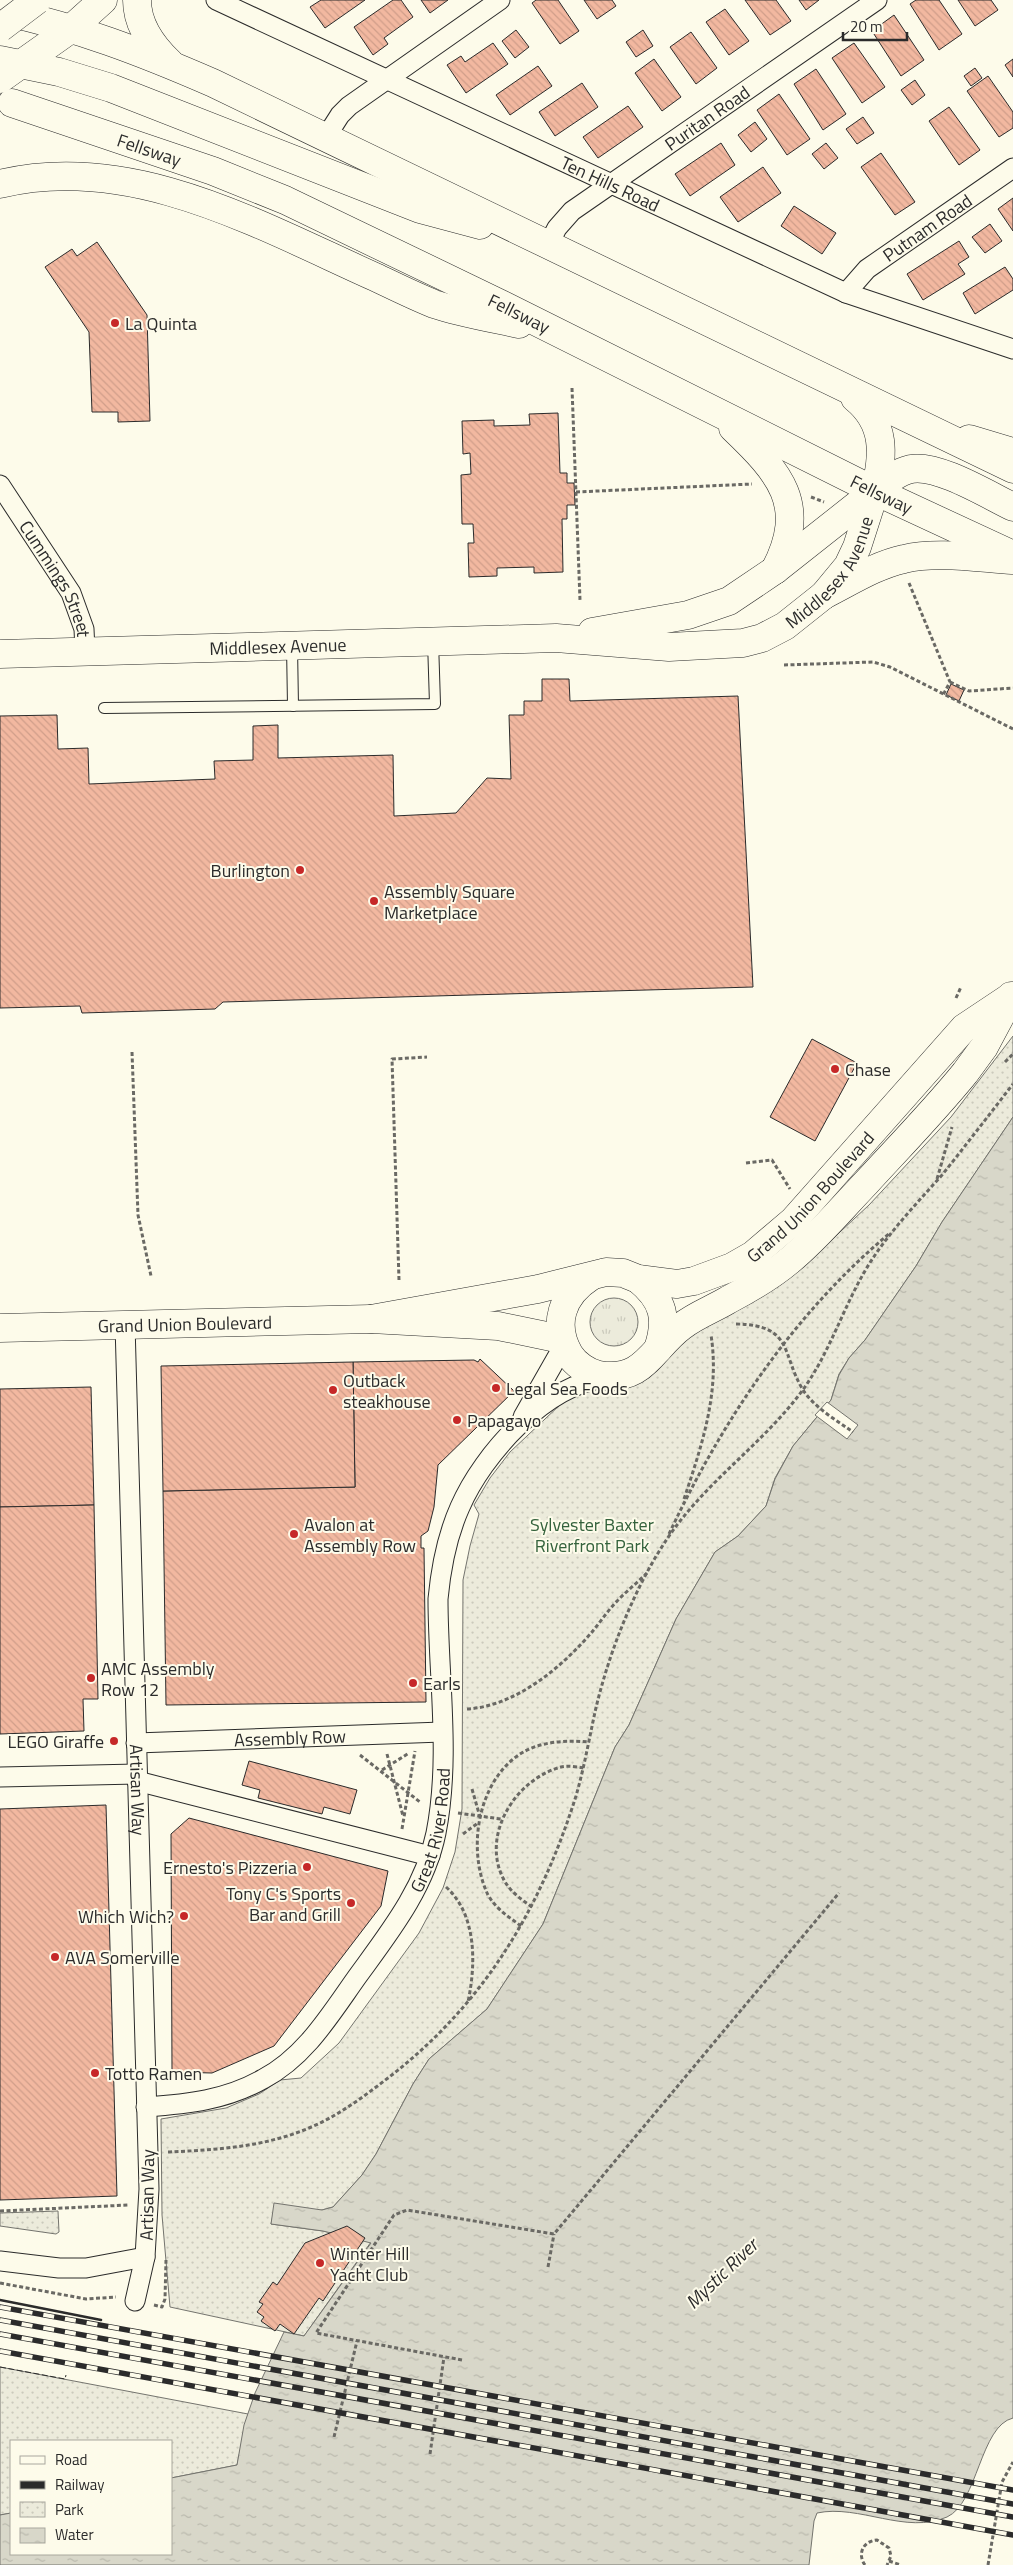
<svg xmlns="http://www.w3.org/2000/svg" width="1013" height="2565" font-family="'Titillium Web',sans-serif">
<defs>
<pattern id="grass-tufts" width="24" height="20" patternUnits="userSpaceOnUse" patternTransform="scale(1.25)"><rect width="24" height="20" fill="#ecebdb"/><path d="M3 7l-1-3M5 7V3M7 7l1-3M15 17l-1-3M17 17v-4M19 17l1-3" fill="none" stroke="#cbcabc"/></pattern>
<pattern id="park-dots" width="8" height="8" patternUnits="userSpaceOnUse" patternTransform="scale(1.25)"><rect width="8" height="8" fill="#ecebdb"/><path d="M2 2h.1M6 6h.1" fill="none" stroke="#cbcabc" stroke-width="1.8" stroke-linecap="round"/></pattern>
<pattern id="water-ripples" width="26" height="14" patternUnits="userSpaceOnUse" patternTransform="scale(1.25)"><rect width="26" height="14" fill="#d8d7c9"/><path d="M2 4q2-2 4 0t4 0M15 11q2-2 4 0t4 0" fill="none" stroke="#bab9ad"/></pattern>
<pattern id="building-back-hatch" width="6" height="6" patternUnits="userSpaceOnUse" patternTransform="scale(1.25)"><rect width="6" height="6" fill="#f2b8a0"/><path d="M-1 5l2 2M0 0l6 6M5-1l2 2" fill="none" stroke="#d09e8a"/></pattern>
</defs>
<rect width="100%" height="100%" fill="#fdfbea"/>
<!-- grass -->
<circle fill="url(#grass-tufts)" stroke="#74746e" cx="614" cy="1322" r="24"/>
<!-- park -->
<g fill="url(#park-dots)" stroke="#74746e">
<path d="M 1013,1036 L 1013,1117 L 942,1222 L 916,1266 L 865,1340 L 849,1358 L 839,1374 L 831,1400 L 793,1446 L 775,1478 L 766,1506 L 738,1536 L 715,1552 L 676,1619 L 629,1725 L 615,1747 L 543,1924 L 487,2009 L 429,2059 L 413,2084 L 376,2154 L 362,2175 L 333,2207 L 322,2210 L 273,2215 L 271,2224 L 323,2231 L 371,2242 L 304,2336 L 170,2307 L 162,2215 L 161,2119 L 226,2108 L 259,2094 L 280,2080 L 301,2078 L 339,2043 L 419,1933 L 443,1888 L 455,1852 L 462,1809 L 463,1580 L 470,1546 L 479,1514 L 474,1505 L 490,1478 L 510,1452 L 562,1403 L 798,1271 L 869,1205 L 951,1117 Z"/>
<path d="M 58,2211 L 59,2232 L 56,2234 L 0,2226 L 0,2213 Z"/>
<path d="M 0,2367 L 248,2414 L 237,2465 L 171,2478 L 171,2441 L 11,2441 L 11,2513 L 0,2515 Z"/>
</g>
<!-- water -->
<path fill="url(#water-ripples)" stroke="#74746e" d="M 1013,1117 L 1013,2418 C 980,2426 978,2503 947,2517 C 906,2535 859,2504 817,2513 L 814,2521 L 809,2565 L 0,2565 L 0,2515 L 11,2513 L 11,2554 L 171,2554 L 171,2478 L 237,2465 L 244,2425 L 255,2393 L 284,2332 L 304,2336 L 371,2243 L 323,2231 L 271,2224 L 274,2203 L 322,2210 L 333,2207 L 362,2175 L 376,2154 L 413,2084 L 429,2059 L 487,2009 L 543,1924 L 615,1747 L 629,1725 L 676,1619 L 715,1552 L 738,1536 L 766,1506 L 775,1479 L 793,1446 L 831,1400 L 839,1375 L 849,1358 L 865,1340 L 916,1266 L 942,1222 Z"/>
<!-- pier -->
<path fill="#fdfbea" stroke="#74746e" d="M 827,1402 L 858,1425 L 847,1439 L 815,1415 Z"/>
<!-- building -->
<g fill="url(#building-back-hatch)" stroke="#2b2b2b">
<path d="M 321,0 L 365,0 L 325,28 L 310,7 Z"/>
<path d="M 393,0 L 401,0 L 413,17 L 384,38 L 388,44 L 373,55 L 354,27 Z"/>
<path d="M 421,0 L 448,0 L 430,13 Z"/>
<path d="M 536,0 L 558,0 L 579,31 L 560,44 L 532,3 Z"/>
<path d="M 584,0 L 612,0 L 616,6 L 597,19 Z"/>
<path d="M 745,0 L 776,0 L 791,21 L 770,35 Z"/>
<path d="M 799,0 L 819,0 L 806,10 Z"/>
<path d="M 916,0 L 939,0 L 962,34 L 939,50 L 910,4 Z"/>
<path d="M 958,0 L 991,0 L 998,10 L 975,26 Z"/>
<path d="M 725,9 L 749,41 L 729,55 L 706,22 Z"/>
<path d="M 894,15 L 924,60 L 901,76 L 872,31 Z"/>
<path d="M 516,30 L 529,47 L 515,58 L 502,41 Z"/>
<path d="M 643,30 L 653,46 L 636,57 L 626,42 Z"/>
<path d="M 691,32 L 717,68 L 696,84 L 670,47 Z"/>
<path d="M 493,43 L 508,64 L 466,93 L 447,65 L 461,56 L 465,62 Z"/>
<path d="M 854,43 L 885,87 L 862,103 L 832,58 Z"/>
<path d="M 654,59 L 681,97 L 662,111 L 635,73 Z"/>
<path d="M 1013,59 L 1013,77 L 1005,65 Z"/>
<path d="M 538,66 L 552,86 L 510,115 L 496,95 Z"/>
<path d="M 975,68 L 982,78 L 971,86 L 964,76 Z"/>
<path d="M 816,69 L 846,114 L 823,130 L 794,84 Z"/>
<path d="M 988,76 L 1013,112 L 1013,128 L 999,137 L 967,91 Z"/>
<path d="M 915,80 L 925,95 L 912,105 L 901,90 Z"/>
<path d="M 582,83 L 598,107 L 555,136 L 539,112 Z"/>
<path d="M 779,94 L 810,139 L 787,155 L 757,110 Z"/>
<path d="M 628,106 L 643,127 L 598,158 L 583,137 Z"/>
<path d="M 949,107 L 980,150 L 959,165 L 929,121 Z"/>
<path d="M 863,117 L 874,133 L 857,144 L 846,129 Z"/>
<path d="M 755,122 L 767,139 L 751,152 L 738,135 Z"/>
<path d="M 721,143 L 735,165 L 690,196 L 675,174 Z"/>
<path d="M 826,143 L 838,158 L 824,169 L 812,154 Z"/>
<path d="M 881,153 L 915,202 L 895,215 L 861,167 Z"/>
<path d="M 763,167 L 781,193 L 738,222 L 720,197 Z"/>
<path d="M 1013,198 L 1013,231 L 998,209 Z"/>
<path d="M 794,206 L 836,233 L 822,254 L 781,226 Z"/>
<path d="M 990,224 L 1002,241 L 985,253 L 972,237 Z"/>
<path d="M 959,241 L 969,257 L 958,264 L 965,274 L 923,300 L 907,274 Z"/>
<path d="M 97,242 L 147,315 L 150,421 L 118,422 L 118,412 L 92,412 L 89,332 L 45,267 L 72,249 L 77,256 Z"/>
<path d="M 1005,267 L 1013,279 L 1013,290 L 975,314 L 963,293 Z"/>
<path d="M 558,413 L 560,473 L 567,473 L 567,483 L 574,483 L 575,505 L 567,505 L 567,519 L 562,519 L 563,572 L 534,573 L 534,567 L 497,568 L 497,576 L 469,577 L 468,543 L 474,543 L 473,524 L 462,524 L 461,475 L 471,474 L 470,453 L 463,454 L 462,421 L 494,420 L 494,426 L 530,425 L 529,414 Z"/>
<path d="M 542,679 L 569,679 L 570,701 L 738,696 L 753,987 L 223,1002 L 215,1009 L 82,1013 L 80,1006 L 0,1008 L 0,716 L 57,715 L 58,749 L 88,748 L 89,784 L 215,779 L 214,761 L 253,760 L 253,726 L 278,725 L 278,758 L 393,755 L 394,816 L 456,813 L 487,778 L 511,779 L 509,715 L 524,715 L 524,701 L 542,701 Z"/>
<path d="M 951,684 L 964,690 L 959,701 L 946,695 Z"/>
<path d="M 812,1039 L 857,1063 L 815,1141 L 770,1117 Z"/>
<path d="M 480,1359 L 514,1391 L 438,1465 L 434,1507 L 428,1531 L 421,1536 L 421,1548 L 424,1548 L 426,1702 L 166,1705 L 163,1491 L 355,1487 L 353,1362 L 474,1360 L 478,1362 Z"/>
<path d="M 353,1362 L 355,1487 L 163,1491 L 161,1366 Z"/>
<path d="M 91,1387 L 94,1505 L 0,1507 L 0,1389 Z"/>
<path d="M 94,1505 L 98,1699 L 83,1699 L 84,1731 L 0,1734 L 0,1507 Z"/>
<path d="M 249,1761 L 357,1790 L 350,1814 L 324,1807 L 322,1814 L 258,1798 L 260,1790 L 242,1785 Z"/>
<path d="M 106,1805 L 117,2196 L 0,2200 L 0,1809 Z"/>
<path d="M 189,1818 L 388,1871 L 381,1906 L 274,2046 L 212,2073 L 172,2072 L 171,1834 Z"/>
<path d="M 347,2226 L 365,2238 L 323,2301 L 319,2298 L 294,2334 L 280,2324 L 275,2331 L 261,2321 L 264,2317 L 257,2312 L 263,2304 L 259,2302 L 273,2282 L 277,2285 L 305,2243 Z"/>
</g>
<g fill="none" stroke-linecap="round" stroke-linejoin="round">
<defs>
<g id="lane">
<path d="M 292,646 L 293,706"/>
<path d="M 104,708 L 435,704 L 433,641"/>
</g>
<g id="street">
<path id="s1" d="M 216,0 L 846,293 L 1013,349"/>
<path d="M 326,137 L 340,115 L 349,106 L 500,0"/>
<path id="s2" d="M 548,245 L 557,228 L 572,211 L 877,0"/>
<path id="s3" d="M 846,293 L 867,269 L 1013,168"/>
<path id="s4" d="M 0,485 L 71,593 L 84,629 L 85,651"/>
<path id="s5" d="M 125,1324 L 149,2189 L 145,2257 L 135,2301"/>
<path d="M 523,1417 L 564,1345"/>
<path id="s6" d="M 136,1743 L 442,1732"/>
<path d="M 0,1777 L 137,1774"/>
<path d="M 137,1781 L 430,1856"/>
<path id="s7" d="M 146,2107 C 188,2104 226,2100 263,2079 C 305,2057 330,2015 357,1977 C 389,1933 425,1888 436,1833 C 451,1757 438,1676 438,1599 C 441,1567 447,1536 460,1507 C 483,1454 545,1385 605,1378"/>
<path d="M 0,2261 L 59,2268 L 86,2268 L 145,2257"/>
</g>
<g id="secondary">
<path d="M 0,79 L 72,28 L 103,0"/>
<path d="M 969,439 L 1013,452"/>
<path d="M 592,632 L 688,615 L 729,601 L 775,570 L 875,491"/>
<path id="s8" d="M 0,654 L 556,638 L 669,647 L 743,643 L 762,638 L 785,626 L 824,595 L 848,566 L 857,547 L 875,491"/>
<path d="M 590,1277 C 562,1295 552,1324 569,1354 C 575,1364 588,1373 599,1375 C 644,1383 652,1348 682,1326 C 696,1315 713,1309 728,1300 C 749,1289 770,1277 789,1261 C 817,1238 841,1209 866,1183 C 899,1147 934,1111 965,1073 L 984,1047 L 1011,996"/>
<path d="M 638,1279 C 664,1300 668,1319 658,1349"/>
<path id="s9" d="M 371,1319 L 538,1289 L 606,1272 L 623,1273 L 638,1279 L 677,1284 L 694,1281 L 732,1267 L 753,1255 L 793,1221 L 964,1028 L 1009,998"/>
<path id="s10" d="M 0,1328 L 371,1319 L 498,1326 L 561,1339"/>
</g>
<g id="highway">
<path d="M 137,0 C 137,25 152,46 170,63"/>
<path d="M 0,11 C 75,26 144,53 213,83 L 1013,469"/>
<path d="M 0,60 L 59,72 L 111,88 L 420,209 L 480,225"/>
<path id="s11" d="M 12,103 L 213,171 L 285,200 L 503,305 L 875,491 L 1013,555"/>
<path d="M 0,184 C 131,152 259,225 375,277 C 394,286 414,296 434,304 C 461,313 491,318 519,324"/>
<path d="M 855,398 C 886,423 884,455 875,491"/>
<path d="M 733,428 C 780,473 809,505 775,570"/>
<path d="M 875,491 C 885,482 897,472 911,469 C 938,464 988,495 1013,507"/>
<path d="M 824,595 C 850,582 876,565 904,559 C 936,551 979,558 1012,560"/>
</g>
</defs>
<!-- lane casing -->
<use href="#lane" stroke="#2b2b2b" stroke-width="12"/>
<!-- street casing -->
<use href="#street" stroke="#2b2b2b" stroke-width="21"/>
<!-- secondary casing -->
<use href="#secondary" stroke="#2b2b2b" stroke-width="29"/>
<!-- highway casing -->
<use href="#highway" stroke="#2b2b2b" stroke-width="29"/>
<!-- path -->
<g stroke="#6a6964" stroke-width="3" stroke-dasharray="4 2.5" stroke-linecap="butt">
<path d="M 572,388 L 580,600"/>
<path d="M 576,492 L 752,484"/>
<path d="M 811,497 L 824,502"/>
<path d="M 909,583 L 950,682 L 943,695"/>
<path d="M 784,665 L 873,662 L 890,667 L 1013,729"/>
<path d="M 950,682 L 969,691 L 1013,688"/>
<path d="M 956,998 L 961,987"/>
<path d="M 132,1052 L 138,1215 L 151,1276"/>
<path d="M 1005,1062 L 1013,1054"/>
<path d="M 746,1163 L 772,1160 L 790,1189"/>
<path d="M 937,1179 L 952,1127"/>
<path d="M 399,1280 L 392,1059 L 427,1057"/>
<path d="M 736,1324 C 794,1325 781,1354 803,1390 C 815,1408 836,1420 853,1432"/>
<path d="M 684,1499 C 702,1445 720,1392 711,1335"/>
<path d="M 669,1534 C 722,1421 794,1313 890,1233"/>
<path d="M 467,1709 C 516,1706 561,1668 592,1632 C 601,1621 609,1609 619,1599 C 628,1590 638,1582 647,1573"/>
<path d="M 387,1754 L 403,1816"/>
<path d="M 360,1755 L 420,1802"/>
<path d="M 382,1770 L 409,1753"/>
<path d="M 472,1789 L 480,1817"/>
<path d="M 458,1813 L 501,1819"/>
<path d="M 402,1829 L 415,1751"/>
<path d="M 463,1834 L 478,1823"/>
<path d="M 446,1887 C 477,1915 476,1964 468,2002"/>
<path d="M 532,1907 C 521,1899 509,1891 503,1878 C 481,1834 516,1779 561,1767 C 568,1765 577,1767 584,1768"/>
<path d="M 521,1926 C 509,1917 496,1909 488,1895 C 468,1853 476,1791 512,1760 C 534,1741 563,1740 589,1742"/>
<path d="M 168,2152 C 216,2150 264,2147 309,2128 C 338,2116 363,2097 388,2078 C 484,2004 540,1910 576,1796 C 584,1768 589,1740 595,1712 C 608,1655 634,1588 667,1539 C 705,1482 762,1445 802,1391 C 832,1350 845,1300 873,1258 C 893,1228 918,1202 942,1175 C 966,1145 989,1115 1013,1084"/>
<path d="M 0,2211 L 128,2205"/>
<path d="M 548,2267 L 554,2234"/>
<path d="M 0,2283 L 86,2299 L 116,2297"/>
<path d="M 154,2305 L 162,2307 L 165,2299 L 166,2260"/>
<path d="M 462,2360 L 316,2333 L 394,2215 L 407,2210 L 554,2234 L 839,1893"/>
<path d="M 334,2437 L 357,2341"/>
<path d="M 430,2454 L 444,2357"/>
<path d="M 889,2561 L 901,2565"/>
<path d="M 865,2565 C 857,2554 863,2541 877,2540 L 889,2548 L 891,2556 L 887,2565"/>
<path d="M 988,2565 L 1002,2482 L 1013,2462"/>
</g>
<!-- lane -->
<use href="#lane" stroke="#fdfbea" stroke-width="10"/>
<!-- street -->
<use href="#street" stroke="#fdfbea" stroke-width="19"/>
<!-- secondary -->
<use href="#secondary" stroke="#fdfbea" stroke-width="28"/>
<!-- highway -->
<use href="#highway" stroke="#fdfbea" stroke-width="28"/>
<defs>
<g id="rail">
<path d="M 0,2307 L 1013,2490"/>
<path d="M 0,2320 L 1013,2504"/>
<path d="M 0,2334 L 1013,2517"/>
<path d="M 0,2351 L 1013,2535"/>
</g>
</defs>
<!-- rail casing -->
<use href="#rail" stroke="#2b2b2b" stroke-width="5.5"/>
<!-- rail -->
<use href="#rail" stroke="#fdfbea" stroke-width="4" stroke-dasharray="11" stroke-linecap="butt"/>
<defs>
<path id="highway-bridge" d="M 0,28 L 37,0"/>
</defs>
<!-- highway-bridge casing -->
<use href="#highway-bridge" stroke="#2b2b2b" stroke-width="29" stroke-linecap="butt"/>
<!-- highway-bridge -->
<use href="#highway-bridge" stroke="#fdfbea" stroke-width="28"/>
<!-- fence -->
<g stroke="#2b2b2b" stroke-width="1" stroke-dasharray="6 2.5" stroke-linecap="butt">
<path d="M 0,2300 L 101,2320"/>
<path d="M 0,2367 L 65,2379 L 66,2375"/>
</g>
<!-- wall -->
<path stroke="#2b2b2b" stroke-width="2.5" d="M 0,2300 L 101,2320"/>
</g>
<!-- markers -->
<g fill="#c62828" stroke="#fdfbea" stroke-width="2">
<circle cx="115" cy="323" r="5"/>
<circle cx="300" cy="870" r="5"/>
<circle cx="374" cy="901" r="5"/>
<circle cx="835" cy="1069" r="5"/>
<circle cx="496" cy="1388" r="5"/>
<circle cx="333" cy="1390" r="5"/>
<circle cx="457" cy="1420" r="5"/>
<circle cx="294" cy="1534" r="5"/>
<circle cx="91" cy="1678" r="5"/>
<circle cx="413" cy="1683" r="5"/>
<circle cx="114" cy="1741" r="5"/>
<circle cx="307" cy="1867" r="5"/>
<circle cx="351" cy="1903" r="5"/>
<circle cx="184" cy="1916" r="5"/>
<circle cx="55" cy="1957" r="5"/>
<circle cx="95" cy="2073" r="5"/>
<circle cx="320" cy="2263" r="5"/>
</g>
<g text-anchor="middle" dominant-baseline="central" stroke-width="4" stroke-linejoin="round" paint-order="stroke">
<!-- street labels -->
<g font-size="18" fill="#2b2b2b" stroke="#fdfbea">
<text stroke="none"><textPath href="#s2" startOffset="206">Puritan Road</textPath></text>
<text stroke="none"><textPath href="#s11" startOffset="145">Fellsway</textPath></text>
<text stroke="none"><textPath href="#s1" startOffset="435">Ten Hills Road</textPath></text>
<text stroke="none"><textPath href="#s3" startOffset="105">Putnam Road</textPath></text>
<text stroke="none"><textPath href="#s11" startOffset="550">Fellsway</textPath></text>
<text stroke="none"><textPath href="#s11" startOffset="955">Fellsway</textPath></text>
<text stroke="none"><textPath href="#s8" startOffset="861">Middlesex Avenue</textPath></text>
<text stroke="none"><textPath href="#s4" startOffset="110">Cummings Street</textPath></text>
<text stroke="none"><textPath href="#s8" startOffset="278">Middlesex Avenue</textPath></text>
<text stroke="none"><textPath href="#s9" startOffset="476">Grand Union Boulevard</textPath></text>
<text stroke="none"><textPath href="#s10" startOffset="185">Grand Union Boulevard</textPath></text>
<text stroke="none"><textPath href="#s6" startOffset="154">Assembly Row</textPath></text>
<text stroke="none"><textPath href="#s5" startOffset="466">Artisan Way</textPath></text>
<text stroke="none"><textPath href="#s7" startOffset="429">Great River Road</textPath></text>
<text transform="translate(147 2195) rotate(-89)">Artisan Way</text>
</g>
<!-- poi labels -->
<g font-size="18" fill="#2b2b2b" stroke="#fdfbea" text-anchor="start">
<text x="125" y="323">La Quinta</text>
<text x="290" y="870" text-anchor="end">Burlington</text>
<text x="384" y="891">Assembly Square<tspan x="384" dy="21">Marketplace</tspan></text>
<text x="845" y="1069">Chase</text>
<text x="343" y="1380">Outback<tspan x="343" dy="21">steakhouse</tspan></text>
<text x="506" y="1388">Legal Sea Foods</text>
<text x="467" y="1420">Papagayo</text>
<text x="304" y="1524">Avalon at<tspan x="304" dy="21">Assembly Row</tspan></text>
<text x="101" y="1668">AMC Assembly<tspan x="101" dy="21">Row 12</tspan></text>
<text x="423" y="1683">Earls</text>
<text x="104" y="1741" text-anchor="end">LEGO Giraffe</text>
<text x="297" y="1867" text-anchor="end">Ernesto's Pizzeria</text>
<text x="341" y="1893" text-anchor="end">Tony C's Sports<tspan x="341" dy="21">Bar and Grill</tspan></text>
<text x="174" y="1916" text-anchor="end">Which Wich?</text>
<text x="65" y="1957">AVA Somerville</text>
<text x="105" y="2073">Totto Ramen</text>
<text x="330" y="2253">Winter Hill<tspan x="330" dy="21">Yacht Club</tspan></text>
</g>
<!-- park labels -->
<g font-size="18" fill="#34623c" stroke="#fdfbea">
<text x="592" y="1524">Sylvester Baxter<tspan x="592" dy="21">Riverfront Park</tspan></text>
</g>
<!-- water labels -->
<g font-size="19" font-style="italic" fill="#2b2b2b" stroke="#fdfbea">
<text transform="translate(721 2273) rotate(-44)">Mystic River</text>
</g>
</g>
<!-- legend -->
<rect x="10" y="2440" width="162" height="115" fill="#fdfbea" stroke="#a9a89e"/>
<rect x="20" y="2456" width="25" height="8" fill="#fdfbea" stroke="#a9a89e"/>
<text x="55" y="2465" font-size="15" fill="#2b2b2b">Road</text>
<rect x="20" y="2481" width="25" height="8" fill="#2b2b2b" stroke="#a9a89e"/>
<text x="55" y="2490" font-size="15" fill="#2b2b2b">Railway</text>
<rect x="20" y="2502" width="25" height="15" fill="url(#park-dots)" stroke="#a9a89e"/>
<text x="55" y="2515" font-size="15" fill="#2b2b2b">Park</text>
<rect x="20" y="2528" width="25" height="15" fill="url(#water-ripples)" stroke="#a9a89e"/>
<text x="55" y="2540" font-size="15" fill="#2b2b2b">Water</text>
<!-- scale -->
<path d="M843 32v8h64v-8" fill="none" stroke="#2b2b2b" stroke-width="2.5"/>
<text x="850" y="32" font-size="15" fill="#2b2b2b" stroke="#fdfbea" stroke-width="4" paint-order="stroke">20 m</text>
</svg>
